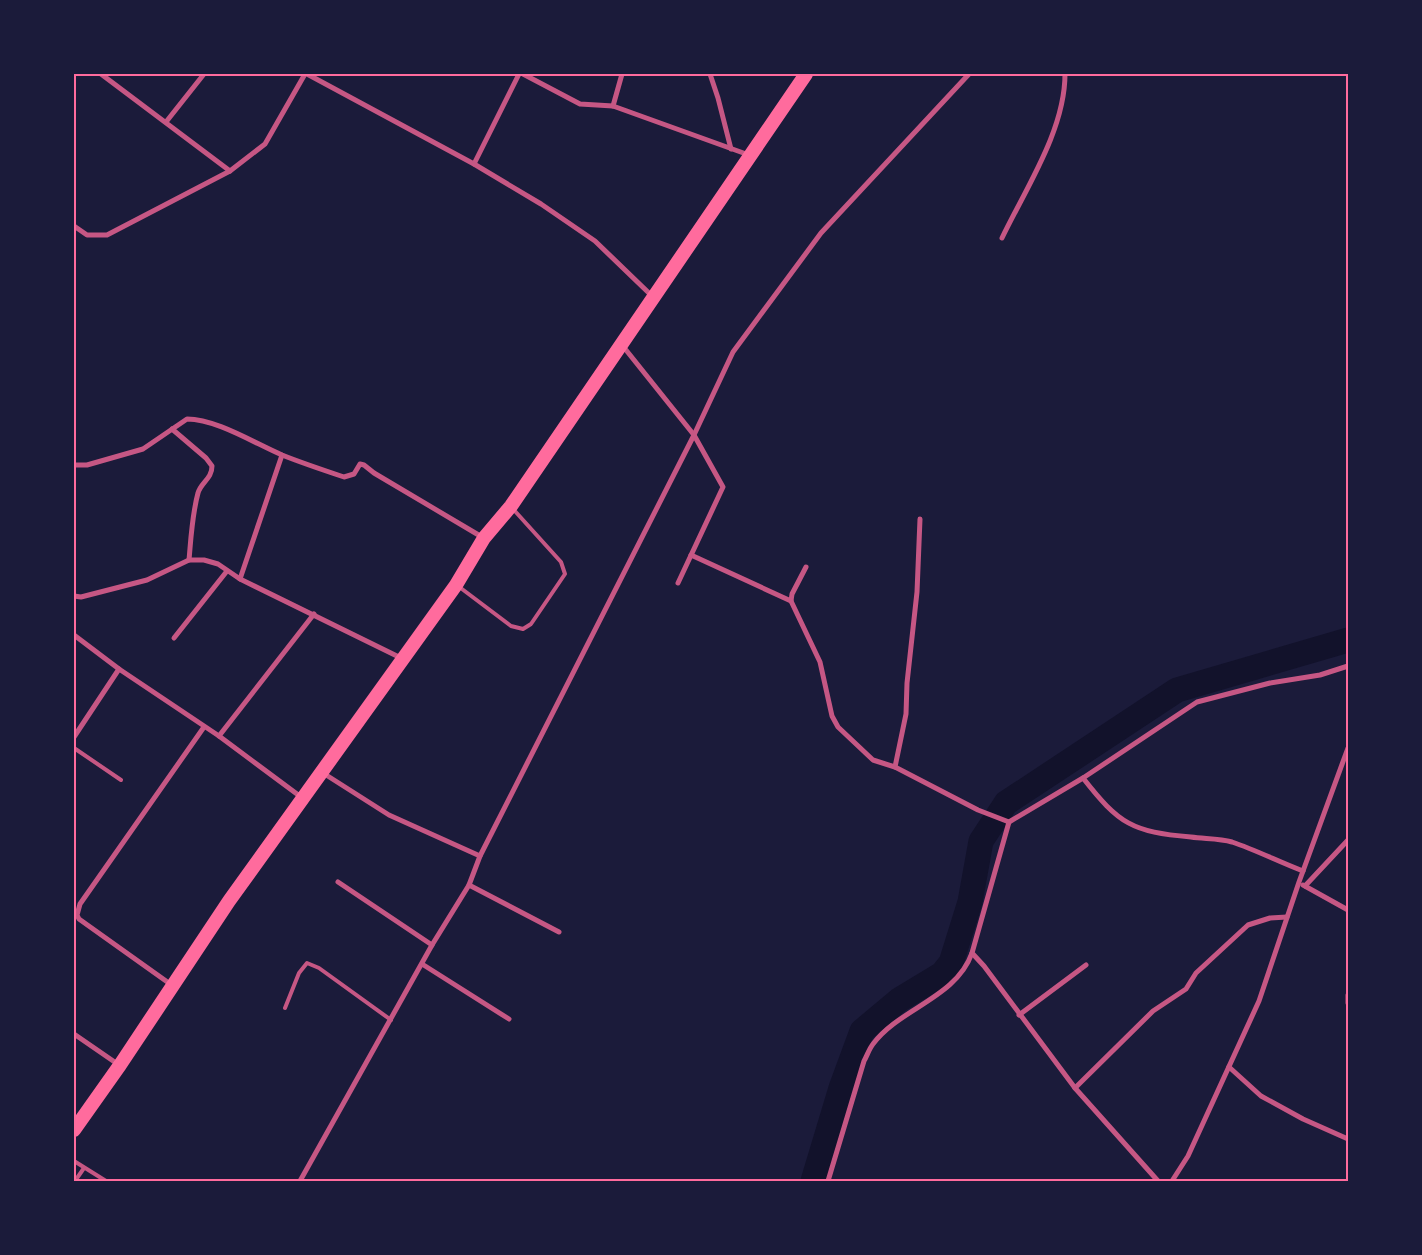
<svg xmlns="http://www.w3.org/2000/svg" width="1422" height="1255" font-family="'DejaVu Sans',sans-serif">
<rect width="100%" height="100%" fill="#1b1b3a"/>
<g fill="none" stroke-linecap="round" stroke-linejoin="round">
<!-- river -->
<path stroke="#12122b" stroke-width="25" d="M 813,1181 L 841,1088 L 862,1031 L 899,1000 L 942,974 L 951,963 L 970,902 L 981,841 L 1006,803 L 1177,690 L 1348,640"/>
<!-- service -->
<g stroke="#c65784" stroke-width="4">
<path d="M 458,586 L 511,626 L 523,629 L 531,624 L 565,574 L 561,562 L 513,509"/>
<path d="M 74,748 L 121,780"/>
<path d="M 285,1008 L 299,973 L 307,963 L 319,968 L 391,1020"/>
<path d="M 74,1161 L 106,1181"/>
<path d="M 75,1181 L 84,1168"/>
</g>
<!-- minor -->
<g stroke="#c65784" stroke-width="5">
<path d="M 101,74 L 230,171"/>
<path d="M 307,74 L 474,164 L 541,204 L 595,241 L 652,296"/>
<path d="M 523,74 L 580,104 L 613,106 L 749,155"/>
<path d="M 710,74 L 718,98 L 731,149"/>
<path d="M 613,106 L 622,74"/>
<path d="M 166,122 L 204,74"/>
<path d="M 474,164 L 519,74"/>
<path d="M 74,226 L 87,235 L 107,235 L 230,171 L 265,144 L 305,74"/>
<path d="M 1002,238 C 1026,188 1065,130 1065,74"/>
<path d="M 622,345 L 694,435 L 723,487 L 678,583"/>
<path d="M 172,429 L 206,458 L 212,466 C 212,479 201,482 198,493 C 192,515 191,538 189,560"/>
<path d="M 74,465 L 87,465 L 143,449 L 187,419 C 216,419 254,443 282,455 C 302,463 323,470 344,477 L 354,474 L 360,464 L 364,465 L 374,473 L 482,537"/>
<path d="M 691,555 L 791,601"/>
<path d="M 806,567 L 792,594 L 791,601 L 820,662 L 832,716 L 838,727 L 873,760 L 895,767 L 978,810 L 1009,822"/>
<path d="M 240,579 L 282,455"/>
<path d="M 74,596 L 81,597 L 147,580 L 189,560 L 204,560 L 218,564 L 240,579 L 401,658"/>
<path d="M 74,635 L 119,669 L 219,736 L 301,797"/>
<path d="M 174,638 L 227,571"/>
<path d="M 219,736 L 314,614"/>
<path d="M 74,737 L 119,669"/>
<path d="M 895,767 L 906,714 L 907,683 L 917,592 L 920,519"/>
<path d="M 323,773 L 389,815 L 480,856"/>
<path d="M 1083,778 C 1119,824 1132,832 1191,837 C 1204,839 1219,838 1232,842 C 1256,850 1279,862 1303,871"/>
<path d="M 338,882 L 432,945"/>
<path d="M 469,885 L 559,932"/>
<path d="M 1303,885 L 1348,910"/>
<path d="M 1305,886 L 1348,840"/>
<path d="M 422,964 L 509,1019"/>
<path d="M 173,986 L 79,919 L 77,915 L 80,904 L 204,727"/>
<path d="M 1348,995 L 1348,1003"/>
<path d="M 1019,1015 L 1086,965"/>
<path d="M 74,1034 L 119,1065"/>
<path d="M 1229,1067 L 1261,1096 L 1303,1119 L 1348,1139"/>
<path d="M 1075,1088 L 1153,1011 L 1186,989 L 1196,973 L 1248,925 L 1270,918 L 1287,917"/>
<path d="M 300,1181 L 432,945 L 469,885 L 480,856 L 694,435 L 733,352 L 821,233 L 969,74"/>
<path d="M 828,1181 L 864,1061 C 867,1056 869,1049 873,1044 C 900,1008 956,998 972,953"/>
<path d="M 1158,1181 L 1075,1088 L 984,966 L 972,953 L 1009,822 L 1083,778 L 1197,702 L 1270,683 L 1320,675 L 1348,666"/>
<path d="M 1172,1181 L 1188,1156 L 1259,1001 L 1299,882 L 1348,748"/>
</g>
<!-- trunk -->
<path stroke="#ff6b9d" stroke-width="14" d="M 74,1130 L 120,1065 L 229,901 L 456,585 L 484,538 L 511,506 L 806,74"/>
</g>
<!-- border -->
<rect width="1422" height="1255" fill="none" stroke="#1b1b3a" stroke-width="150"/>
<rect x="75" y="75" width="1272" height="1105" fill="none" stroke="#ff6b9d" stroke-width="2"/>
</svg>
